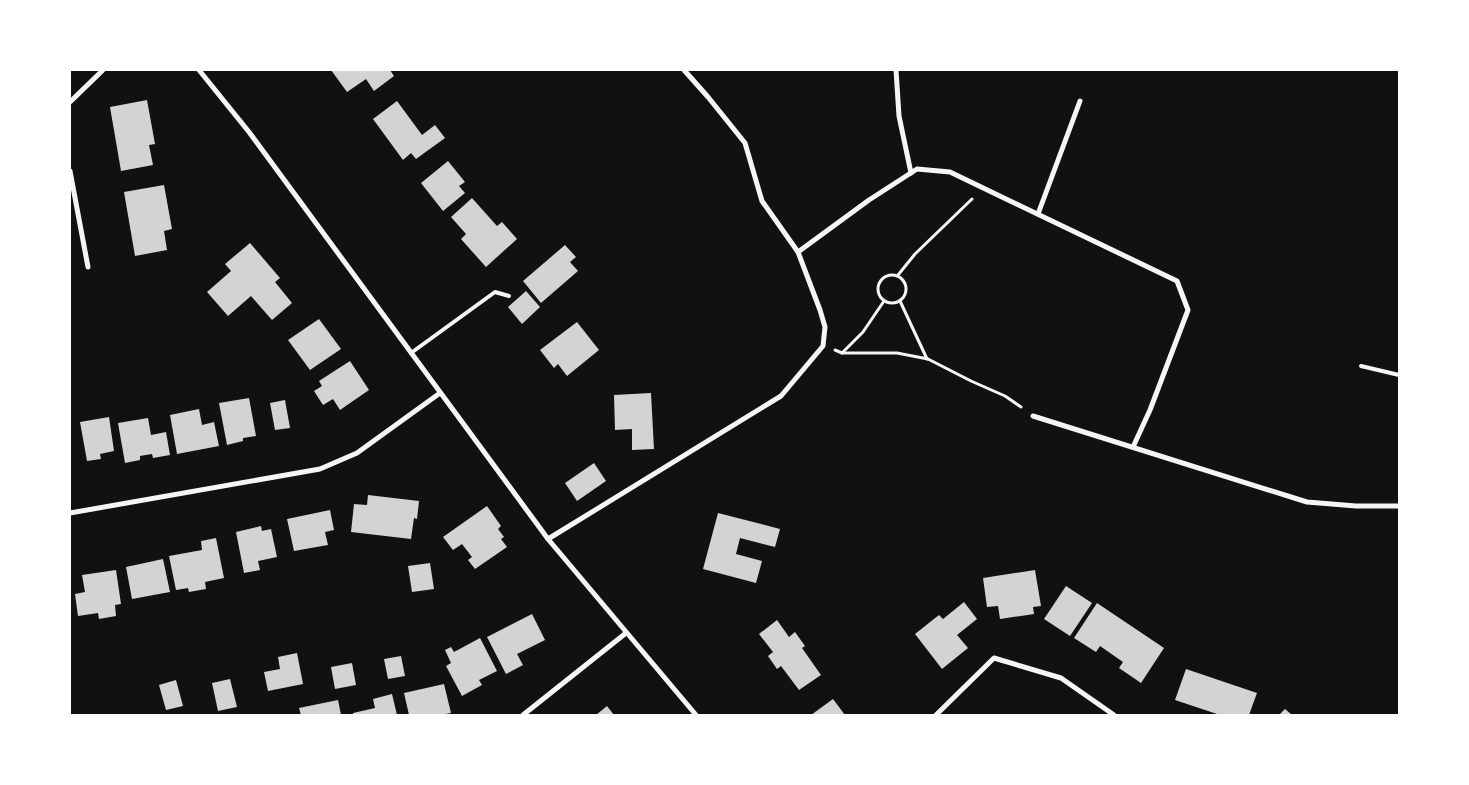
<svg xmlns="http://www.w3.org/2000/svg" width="1469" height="785" font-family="'Roboto Condensed',sans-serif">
<rect width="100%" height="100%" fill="#111"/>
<!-- building -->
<g fill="#d3d3d3">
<path d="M 331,70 L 390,70 L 394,76 L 374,91 L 366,79 L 347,92 Z"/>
<path d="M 147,100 L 155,144 L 149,145 L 153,165 L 121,171 L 110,107 Z"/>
<path d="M 397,101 L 422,135 L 435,125 L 445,138 L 416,159 L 411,153 L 403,160 L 373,119 Z"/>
<path d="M 448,161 L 465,182 L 459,186 L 465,193 L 443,211 L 421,183 Z"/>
<path d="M 164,185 L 172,229 L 164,231 L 167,250 L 135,256 L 124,192 Z"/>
<path d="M 472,198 L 497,226 L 502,222 L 517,239 L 486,267 L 461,239 L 466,234 L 451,217 Z"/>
<path d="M 250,243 L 280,278 L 275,282 L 292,303 L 272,320 L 251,296 L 228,316 L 207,292 L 231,271 L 225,264 Z"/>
<path d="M 565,245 L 576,257 L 570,262 L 578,271 L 541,303 L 523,281 Z"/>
<path d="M 526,291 L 540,307 L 522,324 L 508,307 Z"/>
<path d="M 319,319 L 341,349 L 310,370 L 288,340 Z"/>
<path d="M 577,322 L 599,350 L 567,376 L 558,364 L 554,368 L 540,350 Z"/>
<path d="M 350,361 L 369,390 L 340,410 L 333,399 L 323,405 L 314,391 L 322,386 L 319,381 Z"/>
<path d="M 651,393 L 654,449 L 632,450 L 632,429 L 615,430 L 614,395 Z"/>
<path d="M 249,398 L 256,436 L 243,438 L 243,441 L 227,445 L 219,403 Z"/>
<path d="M 285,400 L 290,428 L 275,430 L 270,403 Z"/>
<path d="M 199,409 L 202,425 L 214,422 L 219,446 L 177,454 L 170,415 Z"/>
<path d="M 109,417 L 114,451 L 100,454 L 101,459 L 87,461 L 80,422 Z"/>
<path d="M 148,418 L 151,435 L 166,432 L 170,455 L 153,458 L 152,454 L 140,456 L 140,460 L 125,463 L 118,423 Z"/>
<path d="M 594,463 L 606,481 L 577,501 L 565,483 Z"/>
<path d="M 368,495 L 419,501 L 417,519 L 414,518 L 411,539 L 351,532 L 354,504 L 367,505 Z"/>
<path d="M 487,506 L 501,526 L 498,529 L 504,537 L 501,539 L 507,547 L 475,569 L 468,560 L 472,557 L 462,544 L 453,550 L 443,537 Z"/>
<path d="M 330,510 L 334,530 L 325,532 L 328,545 L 294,551 L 287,519 Z"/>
<path d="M 718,513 L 780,529 L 775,547 L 740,538 L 736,554 L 762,561 L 756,583 L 703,569 Z"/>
<path d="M 261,526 L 262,531 L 271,529 L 277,557 L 258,561 L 260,570 L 244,573 L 236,532 Z"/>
<path d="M 216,538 L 224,578 L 205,582 L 206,589 L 189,592 L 188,588 L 176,590 L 169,556 L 202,550 L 201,541 Z"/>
<path d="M 163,559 L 170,592 L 132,599 L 126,567 Z"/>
<path d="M 430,563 L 434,589 L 412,592 L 408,566 Z"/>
<path d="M 116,570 L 121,604 L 115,605 L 116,616 L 99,619 L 98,613 L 78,616 L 75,594 L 85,592 L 82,575 Z"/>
<path d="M 1035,570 L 1041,606 L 1033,607 L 1034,614 L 1000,619 L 998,606 L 987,607 L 983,578 Z"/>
<path d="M 1066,586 L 1092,603 L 1070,636 L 1044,619 Z"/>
<path d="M 964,602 L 977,619 L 957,635 L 968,648 L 942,669 L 915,634 L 939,615 L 943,619 Z"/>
<path d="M 1097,603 L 1164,648 L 1141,683 L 1119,668 L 1123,662 L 1100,646 L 1096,652 L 1074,638 Z"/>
<path d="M 532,614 L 545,640 L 517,654 L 523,665 L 506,674 L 487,637 Z"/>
<path d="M 777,620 L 789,637 L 795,632 L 805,646 L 802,648 L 821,675 L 799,690 L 781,666 L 777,669 L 768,656 L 773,652 L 759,634 Z"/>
<path d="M 480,638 L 497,671 L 479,680 L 482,685 L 462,696 L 446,666 L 451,663 L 445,650 L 451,647 L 454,652 Z"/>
<path d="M 297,653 L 303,684 L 268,691 L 264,672 L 280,669 L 278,657 Z"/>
<path d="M 401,656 L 405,676 L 388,679 L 384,659 Z"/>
<path d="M 352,663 L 356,685 L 335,689 L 331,667 Z"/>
<path d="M 1186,669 L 1257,693 L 1249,715 L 1220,715 L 1175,700 Z"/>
<path d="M 230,679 L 237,707 L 218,711 L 212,683 Z"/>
<path d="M 176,680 L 183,706 L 166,710 L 159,685 Z"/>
<path d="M 444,684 L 451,713 L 440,715 L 409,715 L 404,693 Z"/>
<path d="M 392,694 L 397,715 L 353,715 L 353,713 L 375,708 L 373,699 Z"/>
<path d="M 833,699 L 845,715 L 811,715 Z"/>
<path d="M 338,700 L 341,715 L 301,715 L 299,708 Z"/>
<path d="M 607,706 L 614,715 L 596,715 Z"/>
<path d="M 1285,709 L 1292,715 L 1279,715 Z"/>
</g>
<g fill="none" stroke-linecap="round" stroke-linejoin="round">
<!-- path -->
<g stroke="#f5f5f5" stroke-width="3">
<circle cx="892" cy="289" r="14"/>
<path d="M 898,275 L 915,254 L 972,199"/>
<path d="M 900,301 L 927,359"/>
<path d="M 835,350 L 842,353 L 863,332 L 884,301"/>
<path d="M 842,353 L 897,353 L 928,359 L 971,381 L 1005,396 L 1021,407"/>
</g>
<!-- service -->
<g stroke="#f5f5f5" stroke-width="4">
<path d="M 411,353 L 495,292 L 509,296"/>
<path d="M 1361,366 L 1399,375"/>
</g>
<!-- minor -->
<g stroke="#f5f5f5" stroke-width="5">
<path d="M 199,70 L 249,132 L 548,539 L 696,715"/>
<path d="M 896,70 L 899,116 L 911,173"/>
<path d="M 70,102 L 103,70"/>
<path d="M 70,171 L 88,267"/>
<path d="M 1038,214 L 1080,101"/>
<path d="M 798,252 L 869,200 L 917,169 L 950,172 L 1177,281 L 1188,310 L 1150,410 L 1133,447"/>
<path d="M 1033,416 L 1307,502 L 1356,506 L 1399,506"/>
<path d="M 70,513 L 320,469 L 357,453 L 440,393"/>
<path d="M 548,539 L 781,396 L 823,346 L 825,327 L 820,310 L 798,252 L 762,201 L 745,143 L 708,97 L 684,70"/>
<path d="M 523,715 L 626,633"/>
<path d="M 936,715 L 994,658 L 1061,678 L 1114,715"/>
</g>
</g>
<!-- border -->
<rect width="1469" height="785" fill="none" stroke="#ffffff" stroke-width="142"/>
</svg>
